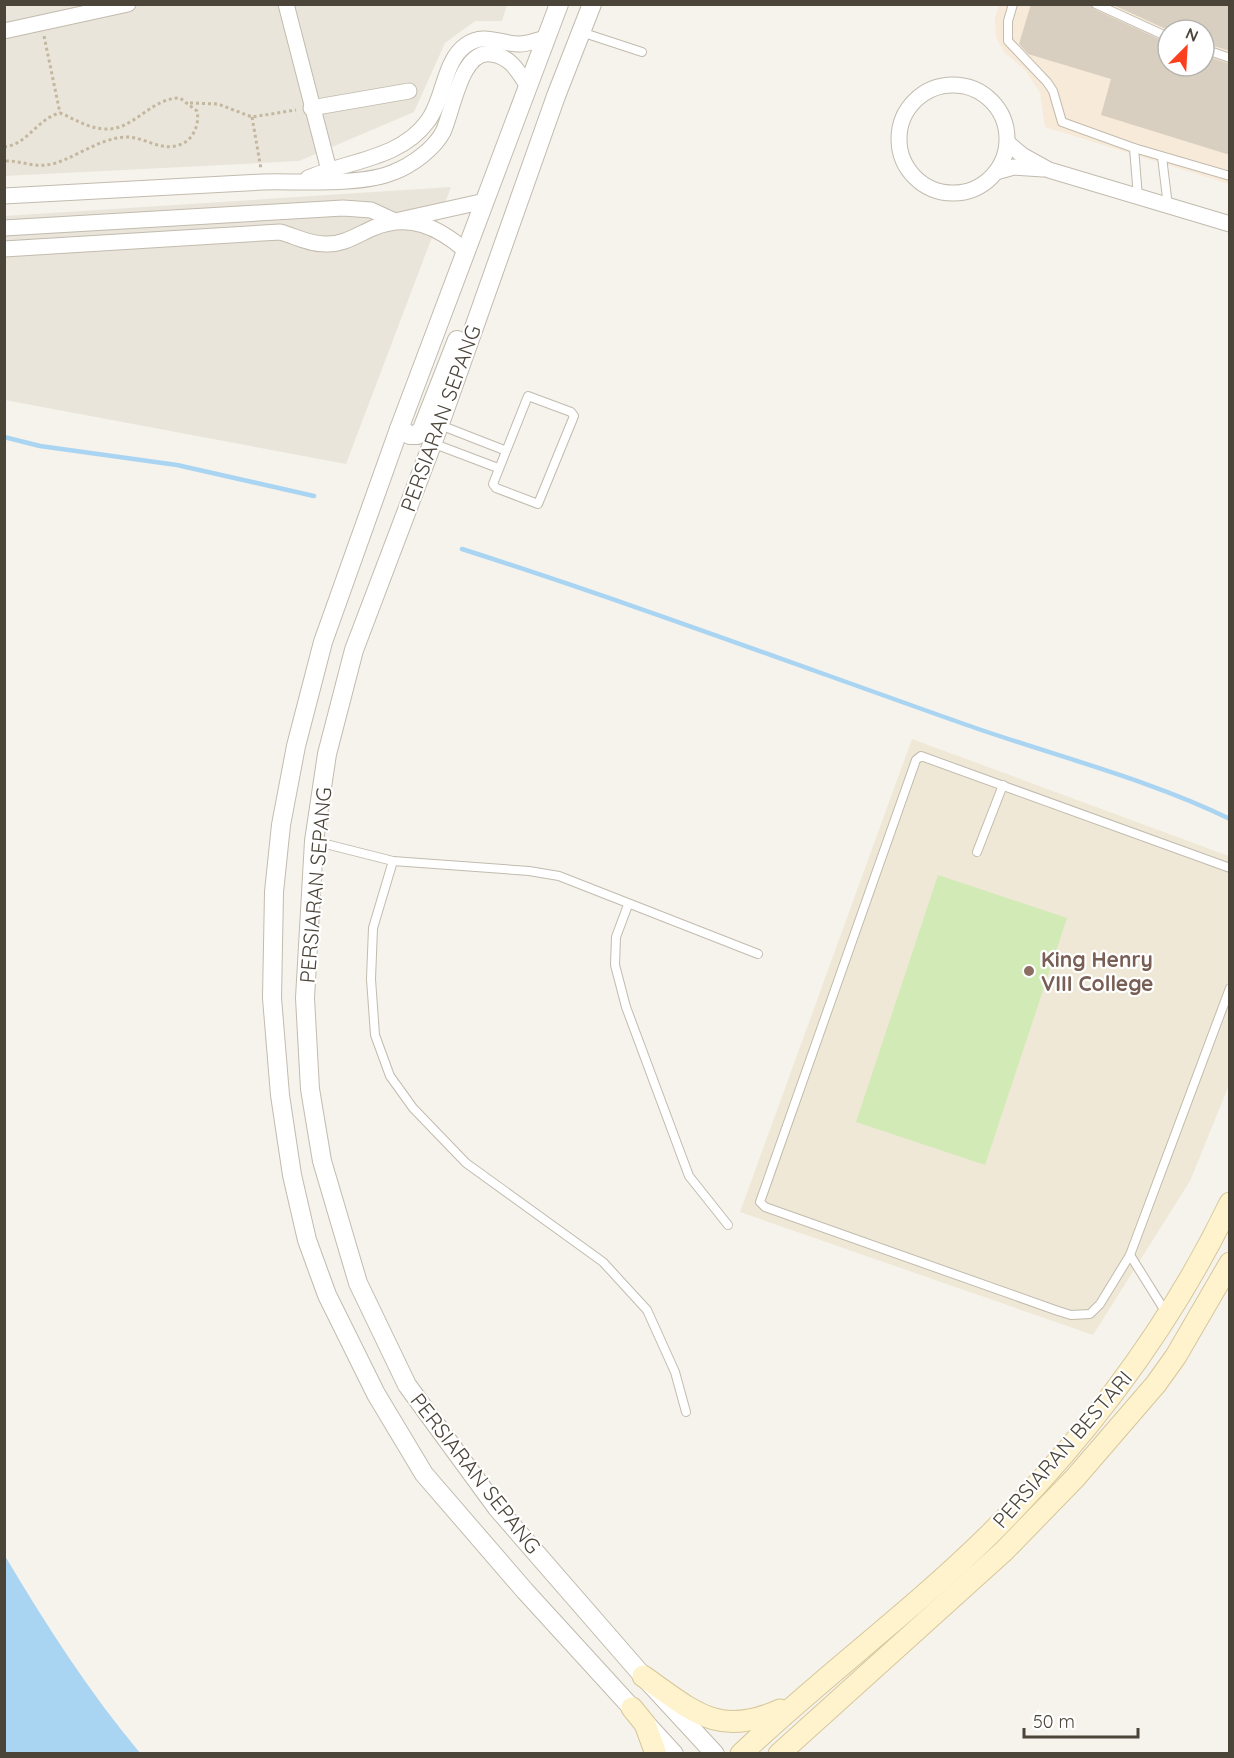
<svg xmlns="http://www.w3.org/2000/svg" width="1234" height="1758" font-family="Quicksand,sans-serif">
<rect width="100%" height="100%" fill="#f6f3ec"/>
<!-- residential -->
<g fill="#eae5da">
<path d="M 5,5 L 507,5 L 502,21 L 475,21 L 445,43 L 414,112 L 299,161 L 5,176 Z"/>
<path d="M 451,187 L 346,464 L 5,400 L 5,216 Z"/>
</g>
<!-- commercial -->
<path fill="#f7ead8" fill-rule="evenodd" d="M 999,5 L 1229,5 L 1229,184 L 1045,127 L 1040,93 L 1026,71 L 1004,52 L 996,37 L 995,18 ZM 1168,30 L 1204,30 L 1204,66 L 1168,66 Z"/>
<!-- education -->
<path fill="#efe8d6" d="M 912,739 L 1229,856 L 1229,1085 L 1190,1181 L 1093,1335 L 740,1212 Z"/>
<!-- green -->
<path fill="#d2eab5" d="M 938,875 L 1067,918 L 985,1165 L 856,1122 Z"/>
<!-- water -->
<path fill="#a9d4f2" d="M 5,1556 C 46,1625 89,1692 140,1753 L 5,1753 Z"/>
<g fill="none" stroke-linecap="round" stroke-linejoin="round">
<!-- stream -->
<g stroke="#a9d4f2" stroke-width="4.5">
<path d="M 4,437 L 40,446 L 177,465 L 314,496"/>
<path d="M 462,549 C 631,603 797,665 964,724 C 1051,755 1146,778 1230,819"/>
</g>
</g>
<!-- building -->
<g fill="#d8cfc1">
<path d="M 1031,4 L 1090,4 L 1094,9 L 1168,43 L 1168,66 L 1204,66 L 1204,55 L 1230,64 L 1230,155 L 1101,115 L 1111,79 L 1028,54 L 1019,44 Z"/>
<path d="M 1111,4 L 1230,4 L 1230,51 L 1204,43 L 1204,30 L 1168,30 Z"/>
</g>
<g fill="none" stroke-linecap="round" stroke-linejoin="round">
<defs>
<g id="service">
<path d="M 1013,4 L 1008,21 L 1008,41 L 1047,82 L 1053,91 L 1062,122 L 1134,148 L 1230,176"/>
<path d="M 1096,4 L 1168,37"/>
<path d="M 581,32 L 642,52"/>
<path d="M 1204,49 L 1230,58"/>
<path d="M 1134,148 L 1138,197"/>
<path d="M 1162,157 L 1168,206"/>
<path d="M 528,396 L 571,412 L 574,416 L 538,504 L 496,488 L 493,484 Z"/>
<path d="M 440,425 L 504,450"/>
<path d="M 432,443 L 498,468"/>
<path d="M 314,841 L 393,861 L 529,871 L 559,876 L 758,954"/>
<path d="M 977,852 L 1003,785"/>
<path d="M 393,861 L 373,928 L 371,979 L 375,1035 L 390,1076 L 413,1108 L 466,1163 L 603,1262 L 647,1310 L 675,1372 L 686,1412"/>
<path d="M 1230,868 L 921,756 L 916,760 L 760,1202 L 765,1207 L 1058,1311 L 1071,1315 L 1090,1314 L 1100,1304 L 1130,1255 L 1230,988"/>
<path d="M 628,905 L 616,937 L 615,965 L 626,1007 L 689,1176 L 728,1225"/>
<path d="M 1130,1255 L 1165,1311"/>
</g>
<g id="minor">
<path d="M 286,4 L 331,178"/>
<path d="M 4,31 L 128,4"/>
<circle cx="953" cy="139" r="54"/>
<path d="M 311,108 L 409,91"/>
<path d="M 1008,143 L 1022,155 L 1049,170 L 1230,224"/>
<path d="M 996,172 L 1014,167 L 1043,169"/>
<path d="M 308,178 C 347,161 400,159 427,122 C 444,101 443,61 466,45 C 484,32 500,44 519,44 C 528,44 537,40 546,38"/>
<path d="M 4,196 C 91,191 177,186 263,182 C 299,181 362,186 394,172 C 412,165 434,149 443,132 C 453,111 461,49 491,54 C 510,56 518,71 527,85"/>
<path d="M 4,228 L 343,208 L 371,210 L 395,221 L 485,201"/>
<path d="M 4,249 L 280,232 C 295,236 308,244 325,244 C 343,245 357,235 373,228 C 410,213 438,227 466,251"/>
</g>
<g id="tertiary">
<path d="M 559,4 L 399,429 L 323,642 L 296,746 L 281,825 L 274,892 L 272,998 L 280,1095 L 292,1175 L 307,1240 L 327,1295 L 376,1394 L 424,1474 L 525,1591 L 674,1754"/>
<path d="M 592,4 L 556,96 L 442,418 L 354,650 L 327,754 L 314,841 L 305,998 L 310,1089 L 322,1161 L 358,1283 L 407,1385 L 497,1508 L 643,1676 L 715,1754"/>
<path d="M 399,429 L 410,435 L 417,435 L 422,429 L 457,340"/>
</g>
<g id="secondary">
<path d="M 643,1676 C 693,1711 718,1738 780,1710"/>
<path d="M 632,1708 L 645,1724 L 656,1754"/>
<path d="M 741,1754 C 821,1678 911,1612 989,1535 C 1087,1437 1170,1328 1230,1203"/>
<path d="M 779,1754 L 1004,1551 L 1075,1478 L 1156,1384 L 1176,1356 L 1230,1263"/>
</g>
</defs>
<!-- service casing -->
<use href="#service" stroke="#c2bbae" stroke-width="10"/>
<!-- minor casing -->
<use href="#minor" stroke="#c2bbae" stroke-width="17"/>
<!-- tertiary casing -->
<use href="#tertiary" stroke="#c2bbae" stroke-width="20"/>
<!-- secondary casing -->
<use href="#secondary" stroke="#d6c79b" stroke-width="23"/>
<!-- path -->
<g stroke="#c4b79f" stroke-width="3" stroke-dasharray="3 3" stroke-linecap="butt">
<path d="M 44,36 L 60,113"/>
<path d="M 190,103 L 218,104 L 252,117 L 296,110"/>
<path d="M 252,117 L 261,169"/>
<path d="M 4,147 C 27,145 38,118 60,113 C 75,119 87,128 104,129 C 134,131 150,98 180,98 L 197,111 C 200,124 193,141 179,145 C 161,152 143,136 125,137 C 95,139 69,163 46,165 C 32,167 19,160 4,161"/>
</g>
<!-- service -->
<use href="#service" stroke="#fff" stroke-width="8"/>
<!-- minor -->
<use href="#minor" stroke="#fff" stroke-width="15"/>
<!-- tertiary -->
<use href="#tertiary" stroke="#fff" stroke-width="18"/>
<!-- secondary -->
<use href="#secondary" stroke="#fff3cd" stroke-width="21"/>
</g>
<!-- markers -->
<circle fill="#8d6e63" stroke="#fff" stroke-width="2" cx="1029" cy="971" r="6"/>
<g text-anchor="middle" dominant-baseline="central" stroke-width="4.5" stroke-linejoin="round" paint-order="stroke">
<!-- street labels -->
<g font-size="21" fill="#4b4439" stroke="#fff">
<text transform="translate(440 418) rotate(-70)">PERSIARAN SEPANG</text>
<text transform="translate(315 885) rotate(-85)">PERSIARAN SEPANG</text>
<text transform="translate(1062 1449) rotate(-49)">PERSIARAN BESTARI</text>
<text transform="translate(476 1473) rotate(52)">PERSIARAN SEPANG</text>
</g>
<!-- education labels -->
<g font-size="21" font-weight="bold" fill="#785e54" stroke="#fff" text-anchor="start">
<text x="1041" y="959">King Henry<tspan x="1041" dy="24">VIII College</tspan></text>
</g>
</g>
<!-- border -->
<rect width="1234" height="1758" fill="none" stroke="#4b4439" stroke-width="12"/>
<!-- north arrow -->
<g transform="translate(1186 48) rotate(24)"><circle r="28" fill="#ffffff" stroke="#b7b4b0" stroke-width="1.5"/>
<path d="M0-4.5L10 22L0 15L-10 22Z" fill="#fc3f1d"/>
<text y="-9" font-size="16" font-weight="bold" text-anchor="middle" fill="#4b4439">N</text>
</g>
<!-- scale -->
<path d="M1024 1728v9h114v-9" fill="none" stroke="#4b4439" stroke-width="3"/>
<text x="1033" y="1728" font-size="18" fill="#4b4439" stroke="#ffffff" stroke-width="4.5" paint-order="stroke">50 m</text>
</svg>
